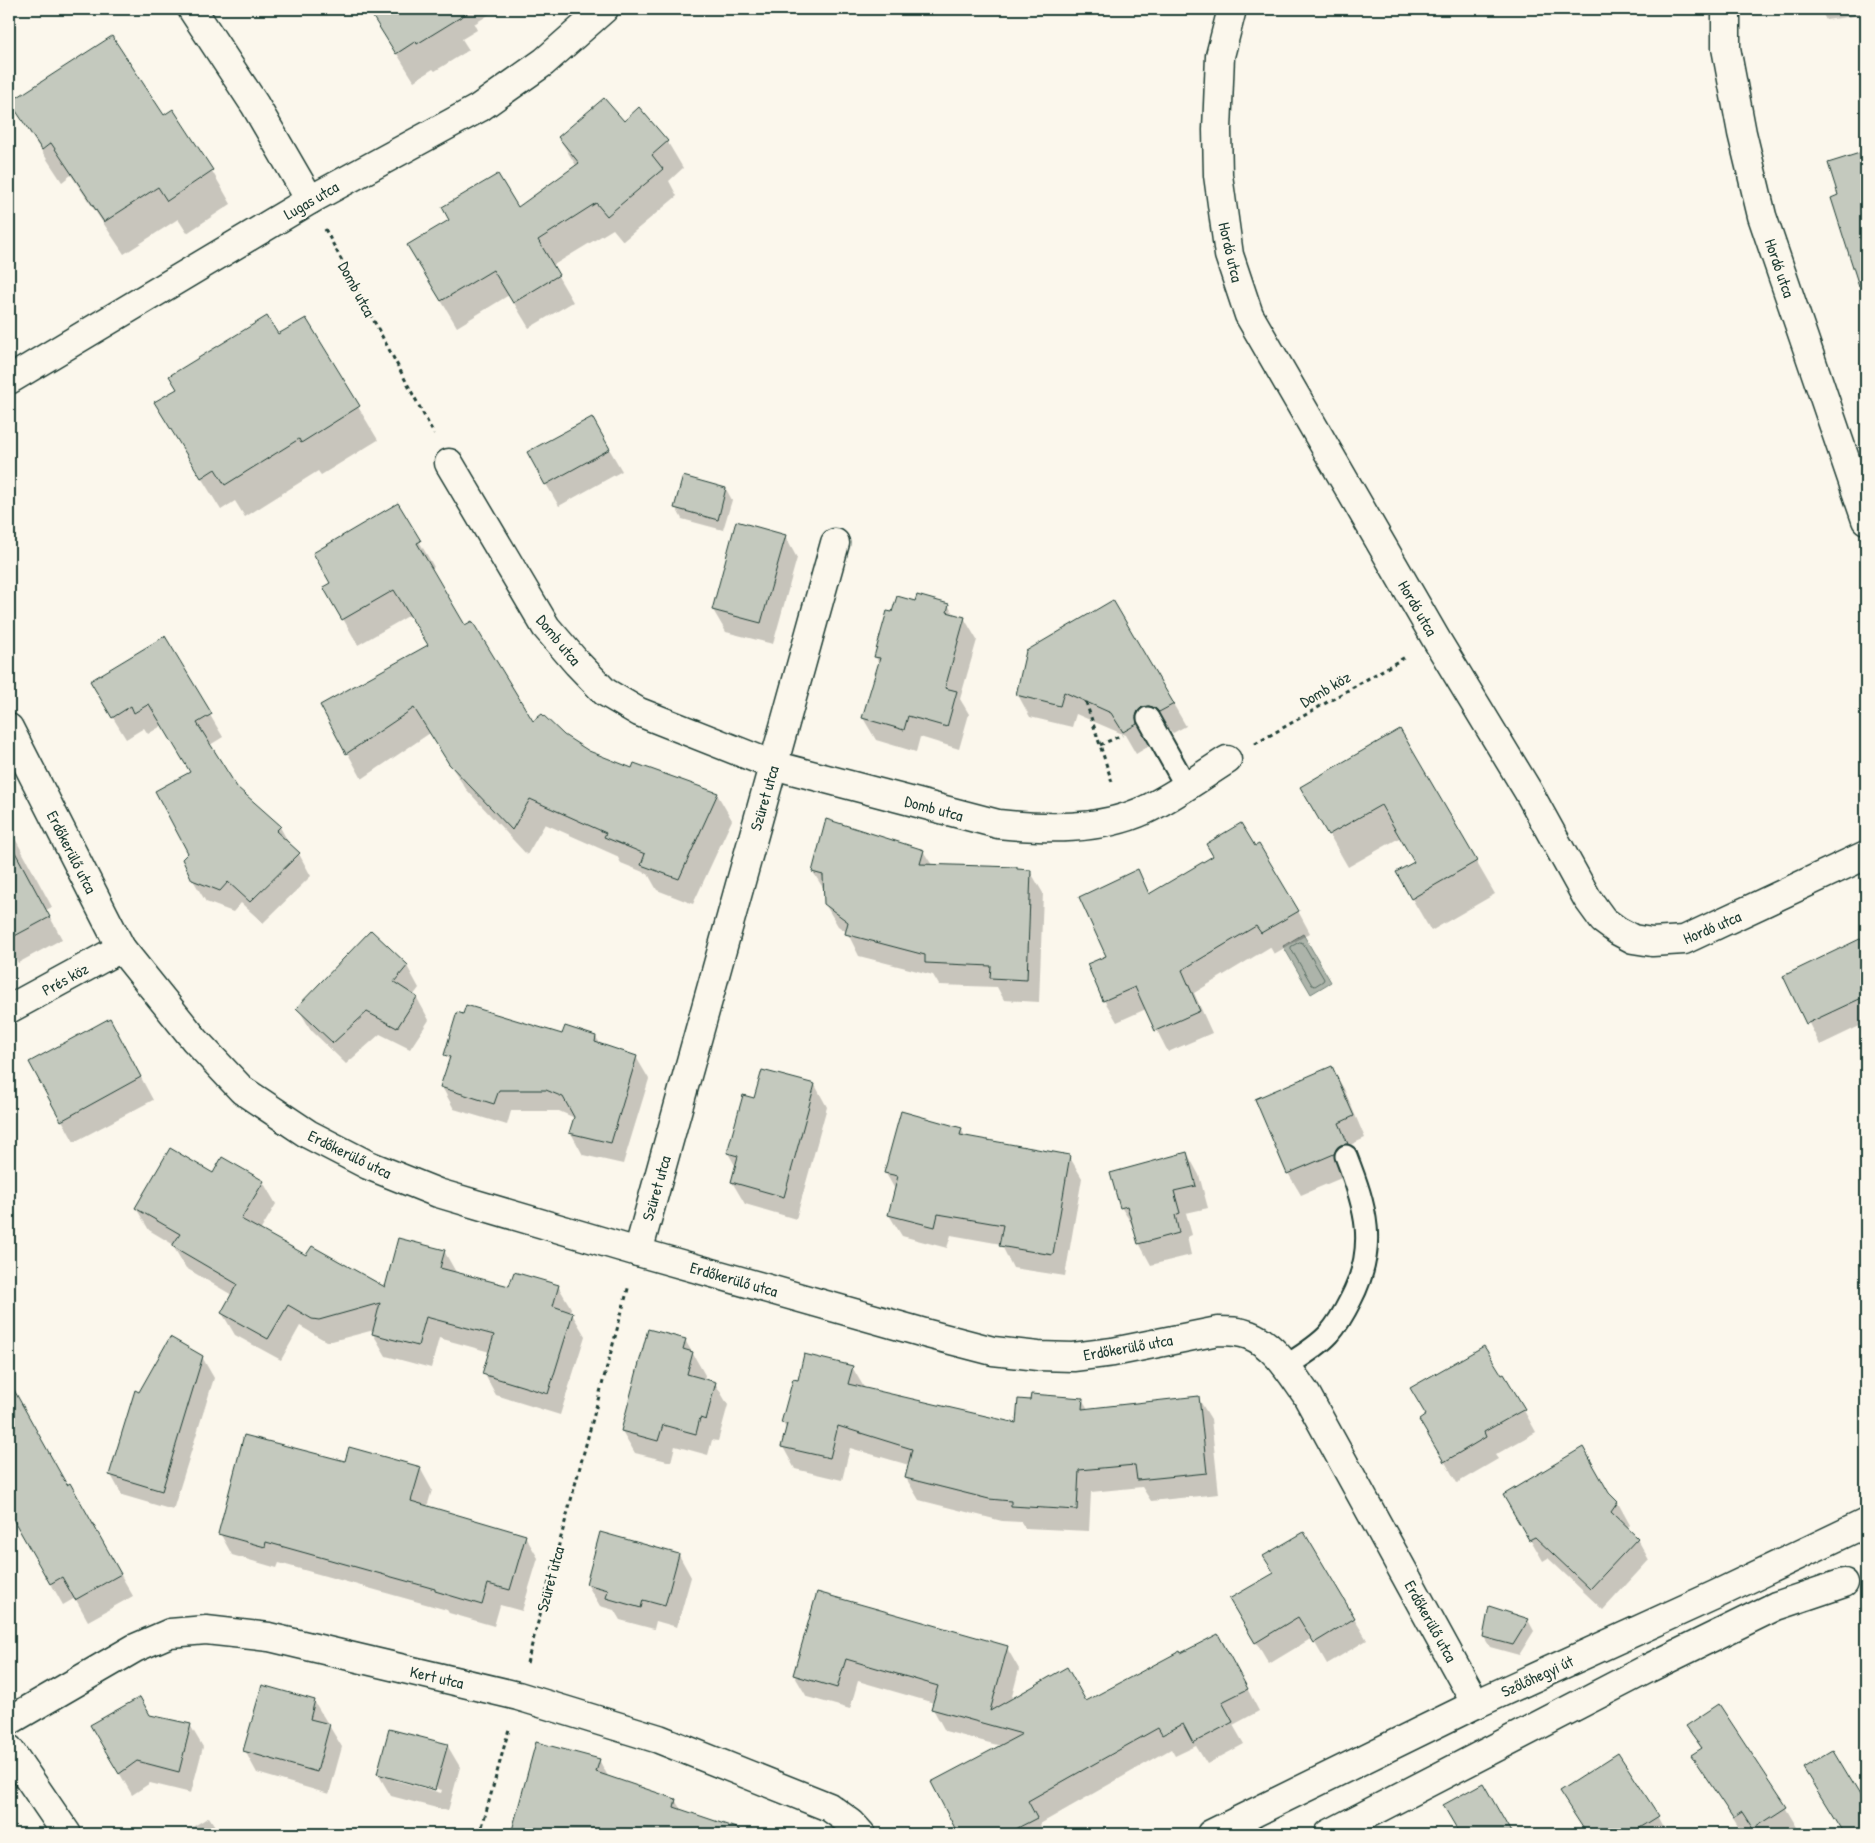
<svg xmlns="http://www.w3.org/2000/svg" width="1875" height="1843" font-family="'Patrick Hand',sans-serif">
<rect width="100%" height="100%" fill="#fbf7ec"/>
<filter id="ink" filterUnits="userSpaceOnUse"><feTurbulence type="fractalNoise" baseFrequency=".02" numOctaves="2"/><feDisplacementMap in="SourceGraphic" scale="10" xChannelSelector="R" yChannelSelector="G"/><feConvolveMatrix kernelMatrix="1 2 1 2 8 2 1 2 1" color-interpolation-filters="sRGB"/></filter>
<g filter="url(#ink)">
<!-- water -->
<path fill="#adb4aa" stroke="#74847b" d="M 1303,934 L 1331,982 L 1311,994 L 1283,946 Z"/>
<!-- shadow -->
<g fill="#0003" fill-rule="evenodd">
<path d="M 369,9 L 498,9 L 474,24 L 477,30 L 462,39 L 469,50 L 435,71 L 433,69 L 414,81 Z"/>
<path d="M 1820,9 L 1866,9 L 1866,28 L 1862,21 L 1861,15 L 1826,20 Z"/>
<path d="M 12,103 L 163,117 L 173,110 L 212,171 L 231,204 L 187,233 L 178,219 L 124,254 L 71,175 L 62,182 L 31,135 Z"/>
<path d="M 624,123 L 667,141 L 683,168 L 669,181 L 677,196 L 623,241 L 613,229 L 552,266 L 573,302 L 529,328 L 509,295 L 457,327 L 424,272 L 518,209 L 577,167 L 559,138 Z"/>
<path d="M 1866,152 L 1866,306 L 1833,198 L 1839,196 L 1829,164 Z"/>
<path d="M 305,319 L 378,440 L 321,475 L 318,471 L 245,517 L 235,501 L 221,510 L 175,435 L 278,336 Z"/>
<path d="M 604,440 L 622,471 L 559,506 L 546,484 Z"/>
<path d="M 726,489 L 732,500 L 723,530 L 682,519 L 676,508 Z"/>
<path d="M 398,505 L 434,567 L 431,569 L 465,627 L 533,723 L 564,736 L 588,752 L 633,770 L 717,794 L 732,820 L 693,904 L 657,890 L 648,874 L 621,863 L 617,856 L 545,824 L 527,855 L 466,789 L 430,733 L 362,779 L 321,705 L 429,646 L 410,615 L 358,645 L 325,587 L 331,583 Z"/>
<path d="M 785,536 L 797,558 L 773,644 L 726,632 L 713,610 Z"/>
<path d="M 1113,601 L 1186,726 L 1173,733 L 1169,729 L 1162,727 L 1150,733 L 1147,740 L 1149,746 L 1136,754 L 1125,735 L 1076,714 L 1072,727 L 1030,717 L 1018,695 Z"/>
<path d="M 915,603 L 948,605 L 954,615 L 964,618 L 977,640 L 960,699 L 969,714 L 959,749 L 920,737 L 916,752 L 876,740 L 863,718 L 879,663 L 875,656 L 893,614 Z"/>
<path d="M 164,638 L 223,737 L 210,745 L 236,788 L 280,827 L 291,847 L 299,854 L 311,876 L 263,923 L 241,903 L 233,912 L 206,902 L 193,880 L 189,853 L 192,773 L 163,725 L 148,734 L 144,728 L 126,739 L 104,703 Z"/>
<path d="M 1400,731 L 1495,894 L 1431,931 L 1397,873 L 1415,863 L 1401,837 L 1348,867 L 1302,787 Z"/>
<path d="M 11,831 L 52,907 L 46,910 L 62,939 L 18,963 L 9,947 L 9,832 Z"/>
<path d="M 923,851 L 932,865 L 1030,871 L 1043,893 L 1039,1002 L 1004,1000 L 997,987 L 939,985 L 933,975 L 859,956 L 847,932 L 838,926 L 825,904 L 825,891 L 813,872 Z"/>
<path d="M 1214,856 L 1298,911 L 1310,933 L 1274,954 L 1270,947 L 1194,993 L 1212,1033 L 1168,1052 L 1146,1009 L 1117,1022 L 1104,1000 L 1108,956 L 1137,871 L 1150,894 Z"/>
<path d="M 1860,940 L 1866,951 L 1866,1023 L 1820,1045 L 1785,976 Z"/>
<path d="M 407,966 L 419,988 L 413,996 L 417,998 L 429,1020 L 410,1049 L 380,1034 L 346,1064 L 311,1030 L 298,1008 Z"/>
<path d="M 563,1035 L 596,1037 L 601,1045 L 636,1057 L 649,1079 L 623,1164 L 583,1155 L 571,1133 L 575,1118 L 559,1111 L 511,1111 L 507,1125 L 454,1109 L 442,1087 L 450,1062 L 446,1054 Z"/>
<path d="M 122,1042 L 153,1100 L 74,1142 L 62,1120 Z"/>
<path d="M 1331,1067 L 1344,1089 L 1365,1138 L 1350,1145 L 1359,1165 L 1346,1176 L 1301,1195 L 1288,1173 Z"/>
<path d="M 763,1071 L 815,1085 L 827,1107 L 796,1219 L 745,1204 L 732,1182 L 736,1167 L 728,1153 L 755,1100 Z"/>
<path d="M 961,1129 L 966,1138 L 1069,1156 L 1082,1178 L 1065,1276 L 1013,1268 L 1001,1244 L 951,1235 L 947,1248 L 902,1236 L 889,1215 L 896,1191 L 885,1172 Z"/>
<path d="M 1187,1153 L 1199,1175 L 1208,1208 L 1186,1213 L 1192,1235 L 1187,1237 L 1191,1255 L 1151,1265 L 1139,1243 L 1135,1229 L 1121,1207 Z"/>
<path d="M 213,1174 L 263,1182 L 276,1204 L 260,1231 L 307,1257 L 386,1289 L 444,1251 L 457,1274 L 510,1288 L 558,1286 L 571,1308 L 570,1313 L 572,1314 L 585,1336 L 560,1415 L 496,1395 L 484,1373 L 490,1352 L 439,1338 L 431,1368 L 386,1356 L 373,1334 L 374,1330 L 332,1341 L 326,1341 L 300,1326 L 281,1360 L 235,1335 L 222,1313 L 232,1295 L 186,1268 L 173,1246 L 174,1245 L 149,1230 L 136,1208 Z"/>
<path d="M 685,1340 L 705,1375 L 704,1380 L 715,1383 L 728,1405 L 718,1441 L 712,1440 L 708,1455 L 675,1446 L 671,1462 L 635,1453 L 622,1431 Z"/>
<path d="M 9,1342 L 14,1351 L 9,1354 Z"/>
<path d="M 202,1357 L 214,1378 L 173,1510 L 122,1495 L 111,1475 Z"/>
<path d="M 852,1367 L 865,1389 L 1017,1425 L 1082,1399 L 1088,1409 L 1198,1398 L 1211,1419 L 1219,1494 L 1151,1501 L 1142,1487 L 1091,1492 L 1089,1531 L 1025,1528 L 1021,1522 L 1002,1521 L 919,1500 L 906,1478 L 909,1465 L 850,1448 L 842,1480 L 795,1469 L 783,1447 L 787,1430 L 783,1423 L 799,1382 Z"/>
<path d="M 1504,1375 L 1536,1432 L 1495,1455 L 1498,1459 L 1457,1483 L 1421,1420 Z"/>
<path d="M 16,1397 L 69,1491 L 69,1485 L 133,1596 L 88,1621 L 75,1598 L 63,1605 L 25,1537 L 31,1534 L 9,1494 L 9,1401 Z"/>
<path d="M 346,1463 L 420,1468 L 432,1490 L 427,1507 L 525,1536 L 538,1558 L 522,1611 L 500,1605 L 494,1626 L 449,1613 L 447,1610 L 279,1563 L 277,1568 L 232,1555 L 220,1533 Z"/>
<path d="M 1505,1495 L 1609,1495 L 1618,1503 L 1630,1525 L 1627,1529 L 1637,1538 L 1649,1560 L 1603,1610 L 1548,1558 L 1543,1561 Z"/>
<path d="M 1303,1534 L 1367,1640 L 1327,1664 L 1312,1638 L 1269,1664 L 1231,1600 L 1275,1574 Z"/>
<path d="M 679,1555 L 691,1577 L 677,1627 L 656,1621 L 654,1629 L 620,1620 L 614,1610 L 600,1606 L 587,1584 Z"/>
<path d="M 818,1594 L 1007,1648 L 1019,1669 L 1011,1700 L 1086,1703 L 1181,1655 L 1231,1658 L 1259,1711 L 1233,1725 L 1244,1744 L 1207,1764 L 1196,1746 L 1175,1756 L 1171,1749 L 1040,1824 L 1045,1834 L 960,1834 L 933,1782 L 1001,1746 L 945,1731 L 933,1709 L 934,1703 L 858,1681 L 850,1709 L 807,1697 L 794,1675 Z"/>
<path d="M 1528,1620 L 1534,1631 L 1519,1655 L 1490,1647 L 1484,1637 Z"/>
<path d="M 314,1701 L 342,1747 L 329,1794 L 257,1773 L 245,1751 Z"/>
<path d="M 149,1716 L 190,1725 L 203,1747 L 191,1793 L 150,1783 L 132,1795 L 92,1725 Z"/>
<path d="M 1688,1726 L 1785,1807 L 1798,1829 L 1790,1834 L 1756,1833 L 1743,1834 L 1693,1756 L 1702,1750 Z"/>
<path d="M 537,1743 L 599,1760 L 609,1778 L 675,1800 L 681,1810 L 720,1824 L 726,1834 L 512,1834 Z"/>
<path d="M 447,1745 L 460,1767 L 448,1811 L 391,1796 L 378,1774 ZM 394,1777 L 442,1790 L 441,1793 L 394,1780 Z"/>
<path d="M 1560,1791 L 1654,1810 L 1664,1829 L 1656,1834 L 1587,1834 Z"/>
<path d="M 209,1817 L 220,1834 L 181,1834 Z"/>
</g>
<g fill="none" stroke-linecap="round" stroke-linejoin="round">
<!-- shore -->
<path stroke="#586d63" stroke-width="1" d="M 1300,942 L 1303,943 L 1324,979 L 1323,981 L 1315,986 L 1312,985 L 1291,949 L 1291,947 Z"/>
</g>
<!-- building -->
<g fill="#c4c9be" stroke="#1f3d34">
<path d="M 368,9 L 474,9 L 417,44 L 416,41 L 396,54 Z"/>
<path d="M 112,36 L 164,115 L 173,109 L 213,170 L 167,201 L 158,187 L 104,222 L 51,143 L 42,150 L 10,102 Z"/>
<path d="M 604,98 L 624,121 L 639,107 L 668,141 L 652,155 L 663,169 L 607,216 L 596,203 L 538,240 L 559,275 L 513,303 L 493,270 L 441,301 L 407,245 L 449,220 L 442,207 L 498,174 L 518,207 L 579,163 L 558,137 Z"/>
<path d="M 1866,151 L 1866,285 L 1859,286 L 1831,198 L 1838,195 L 1828,163 Z"/>
<path d="M 267,316 L 278,334 L 306,318 L 360,406 L 301,443 L 299,439 L 225,485 L 215,469 L 201,478 L 154,402 L 177,389 L 169,376 Z"/>
<path d="M 592,417 L 610,449 L 545,485 L 527,452 Z"/>
<path d="M 683,476 L 726,488 L 718,520 L 674,508 Z"/>
<path d="M 398,503 L 421,541 L 417,543 L 465,625 L 472,621 L 533,721 L 542,714 L 564,735 L 589,751 L 632,768 L 634,763 L 718,793 L 679,879 L 641,865 L 645,854 L 604,837 L 606,833 L 530,799 L 512,830 L 449,764 L 414,708 L 346,754 L 320,705 L 428,645 L 394,590 L 342,620 L 323,587 L 330,583 L 313,553 Z"/>
<path d="M 736,521 L 786,535 L 761,623 L 712,610 Z"/>
<path d="M 917,595 L 949,604 L 947,612 L 965,617 L 945,688 L 957,691 L 947,727 L 908,716 L 904,730 L 862,718 L 880,658 L 874,657 L 887,611 L 892,612 L 897,596 L 915,601 Z"/>
<path d="M 1113,600 L 1174,704 L 1159,712 L 1155,708 L 1149,706 L 1142,707 L 1138,711 L 1136,717 L 1137,724 L 1123,732 L 1111,713 L 1064,692 L 1060,706 L 1016,695 L 1026,651 Z"/>
<path d="M 165,636 L 212,714 L 197,723 L 237,787 L 281,826 L 276,831 L 300,853 L 250,902 L 228,882 L 220,891 L 192,880 L 182,859 L 188,853 L 155,791 L 190,772 L 149,704 L 134,713 L 131,706 L 112,718 L 90,681 Z"/>
<path d="M 1400,729 L 1477,861 L 1411,899 L 1396,872 L 1414,862 L 1381,805 L 1328,835 L 1300,787 Z"/>
<path d="M 826,819 L 924,850 L 920,864 L 1017,867 L 1017,869 L 1031,870 L 1027,980 L 990,978 L 991,966 L 925,963 L 925,955 L 845,934 L 848,922 L 824,904 L 823,875 L 812,872 Z"/>
<path d="M 1241,823 L 1255,846 L 1259,844 L 1299,911 L 1261,933 L 1256,926 L 1182,970 L 1200,1011 L 1155,1031 L 1135,987 L 1103,1001 L 1087,964 L 1106,956 L 1079,897 L 1138,869 L 1149,894 L 1213,856 L 1206,844 Z"/>
<path d="M 9,841 L 50,917 L 9,939 Z"/>
<path d="M 371,930 L 408,965 L 394,982 L 417,997 L 397,1028 L 367,1012 L 333,1043 L 296,1008 Z"/>
<path d="M 1866,936 L 1866,996 L 1806,1024 L 1783,976 Z"/>
<path d="M 466,1005 L 562,1034 L 565,1026 L 596,1036 L 595,1042 L 637,1056 L 611,1143 L 569,1133 L 574,1117 L 563,1097 L 546,1090 L 499,1090 L 494,1104 L 440,1087 L 450,1057 L 444,1055 L 457,1012 L 463,1014 Z"/>
<path d="M 110,1018 L 141,1077 L 61,1121 L 29,1062 Z"/>
<path d="M 1332,1066 L 1354,1116 L 1339,1123 L 1348,1144 L 1341,1145 L 1337,1148 L 1334,1154 L 1287,1174 L 1255,1099 Z"/>
<path d="M 762,1070 L 815,1084 L 784,1197 L 731,1182 L 738,1156 L 727,1153 L 743,1095 L 754,1098 Z"/>
<path d="M 901,1111 L 962,1128 L 960,1135 L 1070,1155 L 1053,1255 L 999,1246 L 1003,1225 L 938,1214 L 935,1227 L 888,1215 L 898,1176 L 884,1173 Z"/>
<path d="M 170,1148 L 213,1173 L 222,1157 L 264,1181 L 241,1219 L 306,1255 L 312,1246 L 385,1287 L 398,1238 L 445,1250 L 440,1268 L 509,1286 L 514,1272 L 559,1285 L 553,1306 L 573,1313 L 548,1394 L 482,1374 L 494,1335 L 426,1317 L 418,1346 L 372,1334 L 380,1303 L 319,1320 L 312,1319 L 288,1305 L 268,1339 L 221,1313 L 237,1284 L 172,1246 L 180,1234 L 135,1208 Z"/>
<path d="M 1187,1152 L 1196,1186 L 1174,1191 L 1180,1213 L 1175,1215 L 1179,1233 L 1138,1244 L 1127,1206 L 1120,1208 L 1110,1173 Z"/>
<path d="M 648,1329 L 686,1339 L 683,1349 L 693,1352 L 687,1374 L 716,1382 L 706,1420 L 700,1418 L 696,1434 L 663,1425 L 658,1441 L 621,1431 Z"/>
<path d="M 170,1337 L 203,1356 L 162,1491 L 109,1475 L 135,1390 L 139,1392 Z"/>
<path d="M 1484,1346 L 1502,1375 L 1504,1374 L 1525,1409 L 1484,1432 L 1486,1437 L 1444,1462 L 1419,1420 L 1426,1415 L 1410,1388 Z"/>
<path d="M 804,1354 L 853,1366 L 848,1384 L 1016,1423 L 1018,1399 L 1030,1400 L 1031,1394 L 1083,1398 L 1082,1409 L 1199,1396 L 1207,1473 L 1137,1480 L 1135,1465 L 1079,1470 L 1077,1510 L 1011,1506 L 1011,1501 L 989,1499 L 905,1478 L 912,1449 L 838,1426 L 830,1458 L 781,1447 L 787,1424 L 781,1423 L 793,1379 L 798,1380 Z"/>
<path d="M 9,1381 L 67,1485 L 70,1483 L 121,1574 L 75,1600 L 62,1577 L 50,1584 L 9,1512 Z"/>
<path d="M 244,1435 L 345,1461 L 349,1447 L 421,1467 L 411,1501 L 526,1535 L 510,1590 L 488,1584 L 482,1605 L 435,1591 L 435,1589 L 266,1542 L 265,1547 L 218,1534 Z"/>
<path d="M 1583,1447 L 1609,1493 L 1618,1502 L 1611,1512 L 1638,1538 L 1590,1589 L 1535,1537 L 1529,1540 L 1503,1495 Z"/>
<path d="M 600,1532 L 679,1554 L 665,1606 L 643,1600 L 641,1608 L 606,1598 L 608,1590 L 586,1584 Z"/>
<path d="M 1304,1532 L 1355,1618 L 1314,1643 L 1298,1617 L 1255,1643 L 1229,1599 L 1274,1573 L 1263,1556 Z"/>
<path d="M 817,1592 L 1008,1646 L 990,1711 L 1067,1667 L 1086,1701 L 1180,1651 L 1181,1653 L 1218,1634 L 1248,1689 L 1222,1702 L 1233,1722 L 1193,1743 L 1183,1724 L 1162,1735 L 1158,1728 L 1028,1801 L 1037,1818 L 1006,1834 L 958,1834 L 931,1782 L 1022,1734 L 931,1709 L 938,1686 L 846,1659 L 837,1688 L 793,1675 Z"/>
<path d="M 1489,1606 L 1529,1619 L 1513,1645 L 1483,1637 Z"/>
<path d="M 262,1685 L 315,1700 L 310,1719 L 330,1724 L 317,1772 L 243,1751 Z"/>
<path d="M 140,1697 L 150,1715 L 191,1724 L 179,1772 L 137,1761 L 119,1774 L 90,1725 Z"/>
<path d="M 1719,1704 L 1787,1807 L 1753,1829 L 1742,1812 L 1733,1818 L 1691,1755 L 1702,1748 L 1686,1726 Z"/>
<path d="M 389,1729 L 448,1744 L 435,1790 L 377,1774 Z"/>
<path d="M 536,1742 L 600,1759 L 596,1772 L 676,1799 L 674,1807 L 739,1829 L 738,1834 L 511,1834 Z"/>
<path d="M 1833,1750 L 1866,1805 L 1866,1834 L 1844,1834 L 1803,1768 Z"/>
<path d="M 1618,1753 L 1659,1816 L 1630,1834 L 1587,1834 L 1559,1791 Z"/>
<path d="M 1483,1783 L 1512,1834 L 1460,1834 L 1443,1805 Z"/>
</g>
<g fill="none" stroke-linecap="round" stroke-linejoin="round">
<defs>
<g id="service">
<path d="M 1148,718 L 1186,786"/>
<path d="M 1286,1366 C 1300,1357 1317,1347 1329,1334 C 1338,1324 1345,1311 1351,1299 C 1378,1247 1366,1207 1346,1156"/>
</g>
<g id="minor">
<path d="M 192,9 L 255,105 L 310,200"/>
<path d="M 1232,9 L 1220,56 L 1217,130 L 1218,175 L 1229,255 L 1249,315 L 1436,639 L 1528,791 L 1587,898 L 1603,920 L 1618,931 L 1633,939 L 1652,942 L 1684,940 L 1866,855"/>
<path d="M 1726,9 L 1726,48 L 1742,133 L 1762,216 L 1866,520"/>
<path d="M 9,380 L 310,200 L 479,108 L 544,62 L 604,9"/>
<path d="M 449,463 L 546,627 L 577,663 L 605,692 L 639,712 L 773,765 L 998,824 C 1046,829 1099,831 1145,810 C 1173,797 1200,777 1227,760"/>
<path d="M 9,728 L 121,948 L 195,1040 L 242,1090 L 308,1134 L 368,1165 L 438,1193 L 638,1252 L 928,1334 L 993,1351 L 1038,1356 L 1073,1357 L 1113,1352 L 1218,1331 C 1229,1331 1239,1331 1249,1335 C 1275,1345 1291,1373 1306,1394 L 1476,1704"/>
<path d="M 9,1009 L 121,948"/>
<path d="M 638,1252 L 835,543"/>
<path d="M 9,1721 L 135,1648 L 170,1633 L 206,1630 L 269,1637 L 518,1696 L 659,1739 L 829,1807 L 851,1823 L 861,1834"/>
<path d="M 9,1749 L 67,1834"/>
<path d="M 1211,1834 L 1476,1704 L 1715,1595 L 1866,1523"/>
<path d="M 1329,1834 L 1649,1668 L 1776,1606 L 1844,1583"/>
</g>
</defs>
<!-- service casing -->
<use href="#service" stroke="#1f3d34" stroke-width="25"/>
<!-- minor casing -->
<use href="#minor" stroke="#1f3d34" stroke-width="31"/>
<!-- path -->
<g stroke="#1f3d34" stroke-width="3" stroke-dasharray="4 4" stroke-linecap="butt">
<path d="M 325,229 L 434,434"/>
<path d="M 1086,702 L 1113,785"/>
<path d="M 1255,744 L 1407,656"/>
<path d="M 1100,745 L 1122,735"/>
<path d="M 527,1663 L 629,1285"/>
<path d="M 480,1834 L 509,1729"/>
</g>
<!-- service -->
<use href="#service" stroke="#fbf7ec" stroke-width="21"/>
<!-- minor -->
<use href="#minor" stroke="#fbf7ec" stroke-width="28"/>
</g>
</g>
<g text-anchor="middle" dominant-baseline="central" stroke-width="4.5" stroke-linejoin="round" paint-order="stroke">
<!-- street labels -->
<g font-size="16" fill="#1f3d34" stroke="#fbf7ec">
<text transform="translate(311 200) rotate(-30)">Lugas utca</text>
<text transform="translate(1231 252) rotate(77)">Hordó utca</text>
<text transform="translate(1780 268) rotate(71)">Hordó utca</text>
<text transform="translate(357 289) rotate(62)">Domb utca</text>
<text transform="translate(1418 608) rotate(60)">Hordó utca</text>
<text transform="translate(559 640) rotate(51)">Domb utca</text>
<text transform="translate(1325 689) rotate(-30)">Domb köz</text>
<text transform="translate(764 798) rotate(-74)">Szüret utca</text>
<text transform="translate(934 808) rotate(15)">Domb utca</text>
<text transform="translate(72 852) rotate(63)">Erdőkerülő utca</text>
<text transform="translate(1712 927) rotate(-23)">Hordó utca</text>
<text transform="translate(65 979) rotate(-29)">Prés köz</text>
<text transform="translate(350 1154) rotate(26)">Erdőkerülő utca</text>
<text transform="translate(656 1188) rotate(-74)">Szüret utca</text>
<text transform="translate(734 1279) rotate(16)">Erdőkerülő utca</text>
<text transform="translate(1128 1347) rotate(-10)">Erdőkerülő utca</text>
<text transform="translate(550 1579) rotate(-75)">Szüret utca</text>
<text transform="translate(1431 1621) rotate(61)">Erdőkerülő utca</text>
<text transform="translate(1537 1676) rotate(-25)">Szőlőhegyi út</text>
<text transform="translate(437 1677) rotate(13)">Kert utca</text>
</g>
</g>
<!-- margin -->
<rect width="1875" height="1843" fill="none" stroke="#fbf7ec" stroke-width="30"/>
<rect x="15" y="15" width="1845" height="1813" fill="none" stroke="#1f3d34" stroke-width="2" filter="url(#ink)"/>
</svg>
